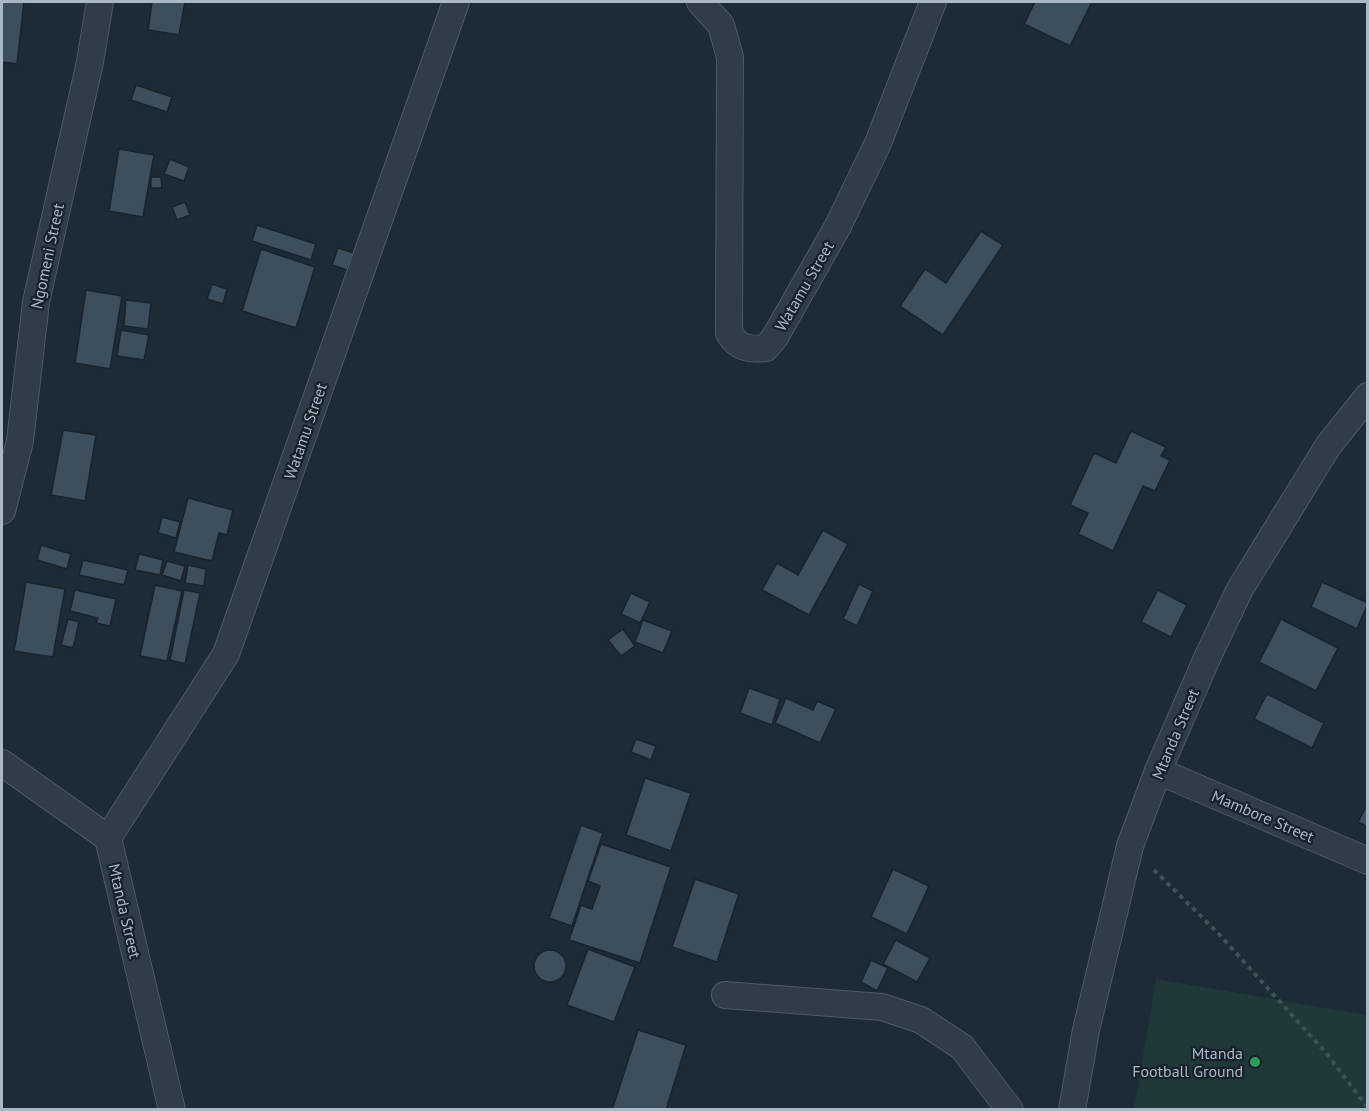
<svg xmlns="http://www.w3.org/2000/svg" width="1369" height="1111" font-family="'PT Sans',sans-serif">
<rect width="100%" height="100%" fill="#1d2b37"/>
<!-- green -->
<path fill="#1f3838" d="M 1156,979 L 1367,1015 L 1367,1109 L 1134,1109 Z"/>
<!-- building -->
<g fill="#3d4e5c" stroke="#18232d" stroke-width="1.5">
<path d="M 2,2 L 24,2 L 17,64 L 2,62 Z"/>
<path d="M 152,2 L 185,2 L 179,35 L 148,30 Z"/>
<path d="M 1035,2 L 1092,2 L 1070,46 L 1024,24 Z"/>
<path d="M 136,85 L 172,97 L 167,112 L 131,100 Z"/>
<path d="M 119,149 L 154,155 L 143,217 L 109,211 Z"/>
<path d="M 170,159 L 189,167 L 184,181 L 164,174 Z"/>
<path d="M 151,177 L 161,177 L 162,188 L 151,188 Z"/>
<path d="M 185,202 L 190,215 L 177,220 L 172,207 Z"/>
<path d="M 257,225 L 316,244 L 311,260 L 252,241 Z"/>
<path d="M 981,231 L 1003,245 L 943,335 L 900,306 L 925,269 L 946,283 Z"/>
<path d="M 338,248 L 354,253 L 347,270 L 332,265 Z"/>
<path d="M 261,249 L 315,267 L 296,328 L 242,311 Z"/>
<path d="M 212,284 L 227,289 L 223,304 L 207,299 Z"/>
<path d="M 86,290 L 122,296 L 110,369 L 75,363 Z"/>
<path d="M 126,300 L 151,303 L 148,329 L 124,326 Z"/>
<path d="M 121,330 L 149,335 L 144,360 L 117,356 Z"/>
<path d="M 63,430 L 96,435 L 85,501 L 51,495 Z"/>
<path d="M 1131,431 L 1166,447 L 1161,456 L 1170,460 L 1155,491 L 1143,486 L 1113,551 L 1078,534 L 1088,513 L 1070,505 L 1094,453 L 1116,463 Z"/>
<path d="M 188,498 L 233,510 L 227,535 L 219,533 L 212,561 L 174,552 Z"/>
<path d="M 162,517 L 180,522 L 176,538 L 158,533 Z"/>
<path d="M 823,530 L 848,544 L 809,615 L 762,590 L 777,563 L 798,575 Z"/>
<path d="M 41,545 L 71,554 L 67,569 L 37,560 Z"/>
<path d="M 139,554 L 163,560 L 160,575 L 135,570 Z"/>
<path d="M 83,560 L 128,570 L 124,585 L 79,575 Z"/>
<path d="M 167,561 L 185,566 L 181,581 L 162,575 Z"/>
<path d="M 188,565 L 206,569 L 204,586 L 185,583 Z"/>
<path d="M 26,582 L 65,589 L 53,657 L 14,651 Z"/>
<path d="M 1322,582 L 1368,603 L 1357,629 L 1311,607 Z"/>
<path d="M 859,584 L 873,591 L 857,626 L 843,619 Z"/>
<path d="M 155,585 L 182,591 L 167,661 L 140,656 Z"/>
<path d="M 75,590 L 116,599 L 110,626 L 96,623 L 98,618 L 70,611 Z"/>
<path d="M 184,590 L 200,593 L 185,664 L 170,660 Z"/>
<path d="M 1158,590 L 1187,605 L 1171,637 L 1141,622 Z"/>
<path d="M 631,593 L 650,602 L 640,623 L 621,614 Z"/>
<path d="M 68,619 L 79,622 L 73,648 L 61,645 Z"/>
<path d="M 1281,619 L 1338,648 L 1316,691 L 1259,662 Z"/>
<path d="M 643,620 L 672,631 L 663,653 L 635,642 Z"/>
<path d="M 623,629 L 635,646 L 621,656 L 608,640 Z"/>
<path d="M 749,688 L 780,699 L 772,725 L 740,713 Z"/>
<path d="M 1267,694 L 1324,723 L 1312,748 L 1254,719 Z"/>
<path d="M 786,698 L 813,710 L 817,701 L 836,709 L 820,743 L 775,723 Z"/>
<path d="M 636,739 L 656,746 L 651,760 L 631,752 Z"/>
<path d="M 645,778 L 691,793 L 671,851 L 626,835 Z"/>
<path d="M 1368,803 L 1368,827 L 1358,822 Z"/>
<path d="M 581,825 L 603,833 L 572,926 L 549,918 Z"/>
<path d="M 601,844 L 671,867 L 640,963 L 569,940 L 581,905 L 592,909 L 600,886 L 588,881 Z"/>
<path d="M 893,869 L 929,886 L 907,934 L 871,917 Z"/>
<path d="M 695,879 L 739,894 L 717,962 L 672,947 Z"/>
<path d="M 896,940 L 930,958 L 917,982 L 883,964 Z"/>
<path d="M 588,949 L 635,967 L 614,1022 L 567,1005 Z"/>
<circle cx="550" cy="966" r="16"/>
<path d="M 871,960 L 888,968 L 877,991 L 861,982 Z"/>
<path d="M 638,1030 L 686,1045 L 666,1110 L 612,1110 Z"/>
</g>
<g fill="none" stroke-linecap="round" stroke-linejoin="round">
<defs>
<g id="street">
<path d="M 700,2 L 721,25 L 730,57 L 729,333 C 738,348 749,350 766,348 L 775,337 L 838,226 L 878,143 L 933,2"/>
<path d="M 2,511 L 20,441 L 36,302 L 90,62 L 100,2"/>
<path d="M 2,763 L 108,838 L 172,1110"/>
<path d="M 1158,771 L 1368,861"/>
<path d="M 108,838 L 226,654 L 456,2"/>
<path d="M 725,995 L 882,1007 L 921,1020 L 962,1047 L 1010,1110"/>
<path d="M 1072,1110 L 1086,1030 L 1130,846 L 1158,771 L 1207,658 L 1240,589 L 1328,446 L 1368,396"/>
</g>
</defs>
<!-- street casing -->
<use href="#street" stroke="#4e5a66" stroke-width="28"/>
<!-- path -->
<path stroke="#3c5455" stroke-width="4" stroke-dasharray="4.5 4.5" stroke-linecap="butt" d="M 1154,870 L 1218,933 L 1327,1054 L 1368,1108"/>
<!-- street -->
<use href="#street" stroke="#303c47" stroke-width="26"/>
</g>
<!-- markers -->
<circle fill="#2e9e5b" stroke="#16212b" stroke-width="2" cx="1255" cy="1062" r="6"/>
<g text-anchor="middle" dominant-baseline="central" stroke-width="4.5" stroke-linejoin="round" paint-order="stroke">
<!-- street labels -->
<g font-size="16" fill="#aab7c5" stroke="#16212b">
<text transform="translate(47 256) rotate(-78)">Ngomeni Street</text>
<text transform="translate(804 286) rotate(-60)">Watamu Street</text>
<text transform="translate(305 431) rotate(-71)">Watamu Street</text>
<text transform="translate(1175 734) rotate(-67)">Mtanda Street</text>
<text transform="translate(1263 816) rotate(23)">Mambore Street</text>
<text transform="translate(125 911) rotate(77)">Mtanda Street</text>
</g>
<!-- poi labels -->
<g font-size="16" fill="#aab7c5" stroke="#16212b" text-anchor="end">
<text x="1243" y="1053">Mtanda<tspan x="1243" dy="18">Football Ground</tspan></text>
</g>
</g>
<!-- border -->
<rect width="1369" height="1111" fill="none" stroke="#aab7c5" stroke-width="6"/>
</svg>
